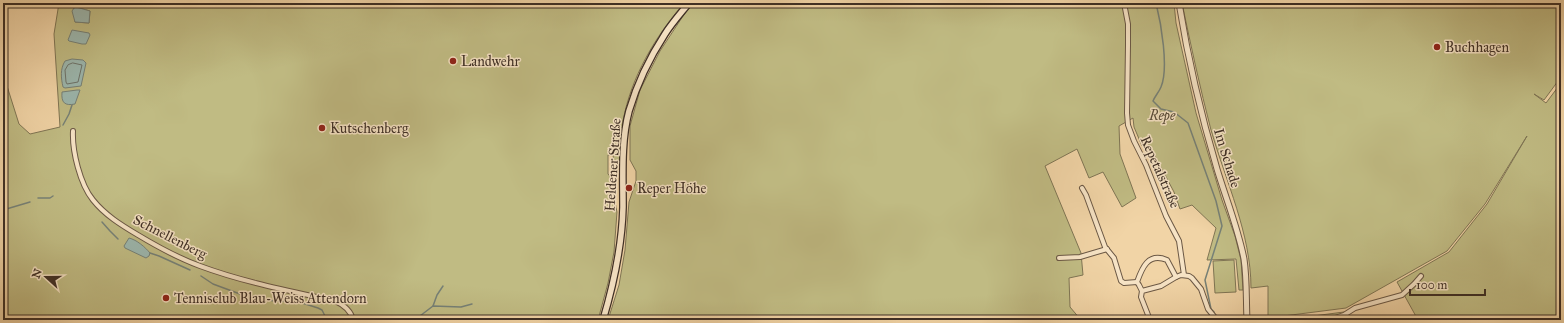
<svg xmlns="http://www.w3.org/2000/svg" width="1564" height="323" font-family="'IM FELL Great Primer',serif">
<rect width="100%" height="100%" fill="#f1d4a6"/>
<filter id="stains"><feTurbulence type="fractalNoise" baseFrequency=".005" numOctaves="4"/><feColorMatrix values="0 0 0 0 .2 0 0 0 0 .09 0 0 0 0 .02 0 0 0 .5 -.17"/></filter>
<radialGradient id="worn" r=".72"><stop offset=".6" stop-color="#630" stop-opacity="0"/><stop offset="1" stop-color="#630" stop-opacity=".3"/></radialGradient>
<!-- green -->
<g fill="#c0bb83" stroke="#7f7554" fill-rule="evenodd">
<path d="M 59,3 L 684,3 C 655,37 631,77 623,121 C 620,135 621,150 619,164 L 616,164 L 614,162 L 613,155 L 608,155 L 608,174 L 614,181 L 614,197 L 617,212 L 614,252 L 608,283 L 598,320 L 3,320 L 3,81 L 7,86 L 19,124 L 30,134 L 60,127 L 54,34 ZM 76,7 L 90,11 L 89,23 L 75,22 Z"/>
<path d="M 694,3 L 1174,3 L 1176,23 L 1196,113 L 1222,200 L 1235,236 L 1241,260 L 1243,290 L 1239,290 L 1236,259 L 1207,260 L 1216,228 L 1192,205 L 1180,209 L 1174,192 L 1148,143 L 1142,146 L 1134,127 L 1133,118 L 1119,126 L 1120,154 L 1136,198 L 1122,207 L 1103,172 L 1089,178 L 1077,149 L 1045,166 L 1081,253 L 1083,275 L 1069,278 L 1070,307 L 1081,320 L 608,320 L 619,285 L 625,250 L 629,202 L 636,181 L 636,171 L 630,160 L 630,126 L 640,90 L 660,51 L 685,13 Z"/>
<path d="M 1182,3 L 1561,3 L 1561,77 L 1544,100 L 1534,94 L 1546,103 L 1561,83 L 1561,317 L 1557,320 L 1418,320 L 1397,282 L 1449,252 L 1487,204 L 1527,136 L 1485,204 L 1447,251 L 1346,308 L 1268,318 L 1268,286 L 1251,288 C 1251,234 1226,182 1211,130 C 1200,88 1191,46 1182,3 Z"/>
<path d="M 1234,260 L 1236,292 L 1215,293 L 1213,261 Z"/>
<path d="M 1344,312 L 1357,320 L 1311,320 L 1313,316 Z"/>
</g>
<!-- water -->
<g fill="#9cb7ae" stroke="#768177">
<path d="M 76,7 L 90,11 L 89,23 L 75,22 L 72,11 L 74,8 Z"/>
<path d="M 72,30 L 89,33 L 90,35 L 86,44 L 82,44 L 69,41 L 68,40 Z"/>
<path d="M 72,59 L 83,60 L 86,63 L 81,86 L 65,88 L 63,87 C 61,78 60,69 65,61 Z"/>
<path d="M 77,90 L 80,90 L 75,104 C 65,106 61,103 62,92 Z"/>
<path d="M 129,238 C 137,240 145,247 150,253 L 149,256 L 146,258 L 125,248 L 124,246 Z"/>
</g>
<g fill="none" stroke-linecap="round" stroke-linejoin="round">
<!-- shore -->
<path stroke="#6d736a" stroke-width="1" d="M 73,63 L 82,65 L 78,82 L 67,84 L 66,82 L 65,70 L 68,65 Z"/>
<!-- stream -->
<g stroke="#768177" stroke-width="1.5">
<path d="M 1156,3 C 1161,23 1169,68 1161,87 C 1159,92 1155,96 1153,101 L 1161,109 L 1174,112 L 1188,123 L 1216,201 L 1222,226 L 1205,280 L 1211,309 L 1214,312 L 1214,314"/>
<path d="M 63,125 L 69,114 L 72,105"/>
<path d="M 38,198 L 50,198 L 53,196"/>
<path d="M 3,210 L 30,202"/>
<path d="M 102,222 L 110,231 L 118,239"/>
<path d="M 150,253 L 159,256 L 190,270"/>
<path d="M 201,276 L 213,284 L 240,294 L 274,301 L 299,302 L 318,308 L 322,310 L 327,320"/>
<path d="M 433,306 L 437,295 L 443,286"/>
<path d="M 416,319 L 433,306 L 461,307 L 472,304"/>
<path d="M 412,320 L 416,319 L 422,320"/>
</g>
<defs>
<g id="minor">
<path d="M 1124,3 L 1128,24 L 1128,45 L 1127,113 L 1128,125 L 1134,141 L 1146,165 L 1166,216 L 1179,241 L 1184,275"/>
<path d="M 73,131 C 72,151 80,184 93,200 C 105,215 121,225 138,235 C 158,247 178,258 200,266 C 243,282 290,291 335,301 C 344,305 351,310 353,320"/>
<path d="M 1082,188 L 1086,195 L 1105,247 L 1114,258 L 1121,281 L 1124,283 L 1137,282"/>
<path d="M 1059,258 L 1080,257 L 1107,249"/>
<path d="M 1142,291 L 1139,285 L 1137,282 C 1142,268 1148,252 1167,260 L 1176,277"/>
<path d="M 1150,320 L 1141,297 L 1142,291 L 1161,286 L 1176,277 L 1181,275 L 1189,276 L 1192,278 L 1201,289 L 1208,309 L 1217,320"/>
<path d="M 1329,320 L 1344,315 L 1355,308 L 1402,295 L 1414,284 L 1421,276"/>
</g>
<path id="tertiary" d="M 1179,3 C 1188,59 1201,115 1217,169 C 1226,199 1238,228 1244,259 C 1247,279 1246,300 1247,320"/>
<path id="secondary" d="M 603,320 C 614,283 622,246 623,207 C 623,176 621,141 629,111 C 637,84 650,57 665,34 C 672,23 681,13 689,3"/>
</defs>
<!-- minor casing -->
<use href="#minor" stroke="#6b5845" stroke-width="6"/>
<!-- tertiary casing -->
<use href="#tertiary" stroke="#6b5845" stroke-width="7"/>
<!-- secondary casing -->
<use href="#secondary" stroke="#3e2f25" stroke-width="8"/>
<!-- minor -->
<use href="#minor" stroke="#f6e3c5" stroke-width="4"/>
<!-- tertiary -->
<use href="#tertiary" stroke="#f6e3c5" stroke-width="5"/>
<!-- secondary -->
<use href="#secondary" stroke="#f6e3c5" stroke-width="5.5"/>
</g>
<!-- markers -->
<g fill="#8f2418" stroke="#f6e3c5" stroke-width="1.5">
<circle cx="1437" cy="47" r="4"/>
<circle cx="453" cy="61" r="4"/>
<circle cx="322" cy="128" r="4"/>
<circle cx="629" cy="188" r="4"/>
<circle cx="166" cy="298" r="4"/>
</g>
<g text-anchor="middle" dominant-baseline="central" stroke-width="3" stroke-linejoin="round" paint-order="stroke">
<!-- poi labels -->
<g font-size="14" fill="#3e2f25" stroke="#f6e3c5" text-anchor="start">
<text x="1445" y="47">Buchhagen</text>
<text x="461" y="61">Landwehr</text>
<text x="330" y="128">Kutschenberg</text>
<text x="637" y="188">Reper Höhe</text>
<text x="174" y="298">Tennisclub Blau-Weiss Attendorn</text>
</g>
<!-- park labels -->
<g font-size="14" font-style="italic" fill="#584b38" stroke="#f6e3c5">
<text x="1162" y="115">Repe</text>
</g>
<!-- street labels -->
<g font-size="14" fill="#3e2f25" stroke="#f6e3c5">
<text transform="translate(1227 158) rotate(73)">Im Schade</text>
<text transform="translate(613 165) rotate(-86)">Heldener Straße</text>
<text transform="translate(1160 172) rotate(66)">Repetalstraße</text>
<text transform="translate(170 237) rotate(27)">Schnellenberg</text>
</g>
</g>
<!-- margin -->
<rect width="1564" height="323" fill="none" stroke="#f1d4a6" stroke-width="16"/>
<rect x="4" y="4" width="1556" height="315" fill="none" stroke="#3e2f25" stroke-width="2"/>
<rect x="8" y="8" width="1548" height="307" fill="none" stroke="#3e2f25"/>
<!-- north arrow -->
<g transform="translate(46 277) rotate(291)" stroke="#f6e3c5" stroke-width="3" paint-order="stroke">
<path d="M0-3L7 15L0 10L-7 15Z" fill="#3e2f25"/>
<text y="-6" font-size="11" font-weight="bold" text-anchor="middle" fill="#3e2f25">N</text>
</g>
<!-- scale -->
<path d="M1410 289v6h75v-6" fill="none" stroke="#3e2f25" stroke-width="2"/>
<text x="1416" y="289" font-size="12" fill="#3e2f25" stroke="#f6e3c5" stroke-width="3" paint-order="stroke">100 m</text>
<rect width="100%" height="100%" filter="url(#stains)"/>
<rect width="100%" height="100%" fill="url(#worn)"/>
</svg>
